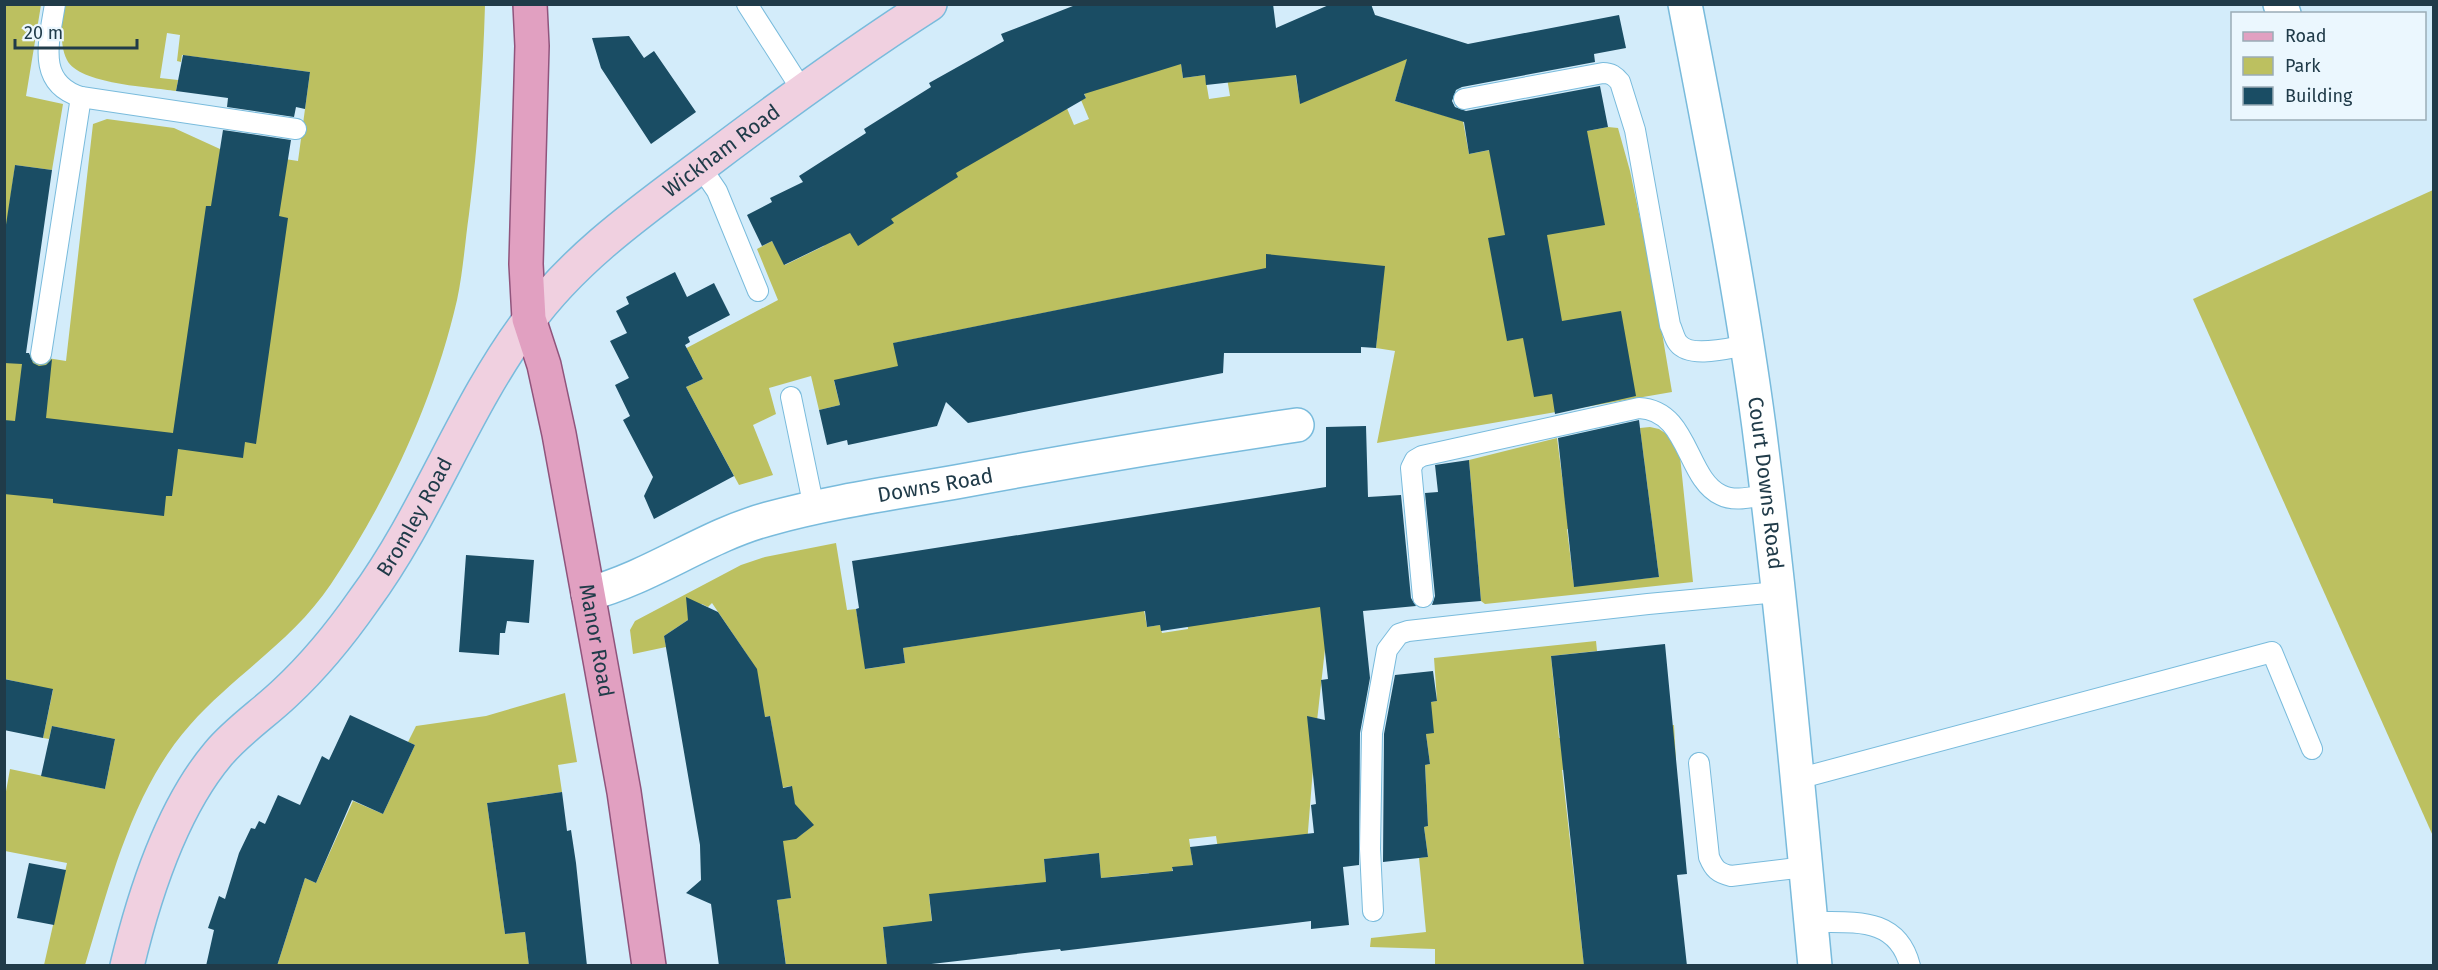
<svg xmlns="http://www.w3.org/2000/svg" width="2438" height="970" font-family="'Fira Sans',sans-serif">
<rect width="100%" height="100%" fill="#d3ecfa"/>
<!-- green -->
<g fill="#bcc060">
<path d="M 5,5 L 41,5 L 26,96 L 63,104 L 52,170 L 15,165 L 5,238 Z"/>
<path d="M 63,5 L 485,5 C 483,75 478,144 469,214 C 465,242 463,272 457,300 C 434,400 388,499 331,584 C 293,641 234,675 190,725 C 132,790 110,884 85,965 L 44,965 L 67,863 L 5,851 L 5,797 L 10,769 L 105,789 L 115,739 L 52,726 L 49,739 L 43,738 L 53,690 L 5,679 L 4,351 L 66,361 L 93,124 L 107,119 L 174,128 L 220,149 L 298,161 L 310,72 L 182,55 L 181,62 L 177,61 L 180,35 L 167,33 L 160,78 L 178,80 L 176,91 C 150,87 79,84 67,60 C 59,44 62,22 63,5 Z"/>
<path d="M 1178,41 L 1183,78 L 1205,75 L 1209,99 L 1230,96 L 1226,72 C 1251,77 1271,81 1295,71 L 1300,103 L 1409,54 L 1395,101 L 1463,121 L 1469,154 L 1608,127 L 1618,128 L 1630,171 L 1654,285 L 1672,392 L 1377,443 L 1395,351 L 1376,348 L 1384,267 L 1213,279 L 894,343 L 903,387 L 834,381 L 840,405 L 819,410 L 811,376 L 769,388 L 776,414 L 753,425 L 773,475 L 739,485 L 686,387 L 703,379 L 692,358 L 660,362 L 778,300 L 757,249 L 772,241 L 785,265 L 824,246 L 838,214 L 858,245 L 874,191 L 939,145 L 1066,106 L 1074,125 L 1089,119 L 1081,100 L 1086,98 L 1072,64 Z"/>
<path d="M 2433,190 L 2433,836 L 2193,299 Z"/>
<path d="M 1650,427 L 1659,429 L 1668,435 L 1680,456 L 1693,582 L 1485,604 L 1481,601 L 1469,460 L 1557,438 L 1564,492 L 1578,527 L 1567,529 L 1574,586 L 1659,577 L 1640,428 Z"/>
<path d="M 836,543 L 847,610 L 856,609 L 866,669 L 905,663 L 903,648 L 1144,610 L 1147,627 L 1160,625 L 1162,633 L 1188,629 L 1185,604 L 1235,597 L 1239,619 L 1269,615 L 1346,580 L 1325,649 L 1316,730 L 1304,882 L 1220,862 L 1216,836 L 1189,839 L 1193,865 L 1172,868 L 1177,908 L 1153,911 L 1149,873 L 1101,878 L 1099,853 L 1044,859 L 1048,905 L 1025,884 L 929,895 L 936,962 L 919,923 L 883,927 L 887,965 L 786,965 L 777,900 L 790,898 L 787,874 L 738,849 L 801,835 L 806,831 L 809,824 L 796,811 L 791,786 L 743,795 L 775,745 L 770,716 L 724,725 L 750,659 L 712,603 L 708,607 L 702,604 L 688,613 L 688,620 L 664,636 L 666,647 L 633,654 L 630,630 L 635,621 L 741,565 L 765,557 Z"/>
<path d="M 1596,641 L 1597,651 L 1551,656 L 1559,738 L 1674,725 L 1676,761 L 1562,770 L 1584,965 L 1435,965 L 1435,949 L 1370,947 L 1371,938 L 1426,932 L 1419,858 L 1428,857 L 1424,827 L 1428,826 L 1425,765 L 1430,764 L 1426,734 L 1431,702 L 1437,701 L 1434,658 Z"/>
<path d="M 565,693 L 577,762 L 558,765 L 562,792 L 487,803 L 505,934 L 525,932 L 529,965 L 277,966 L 305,878 L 316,883 L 353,801 L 383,814 L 415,745 L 408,742 L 416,726 L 486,716 Z"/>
</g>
<!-- building -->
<g fill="#1a4d64">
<path d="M 1078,4 L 1273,4 L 1276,28 L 1331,4 L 1371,4 L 1375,15 L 1468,44 L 1619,15 L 1626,48 L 1594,54 L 1595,62 L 1462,87 L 1456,90 L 1452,101 L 1455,107 L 1466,111 L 1600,86 L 1608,127 L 1587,131 L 1605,225 L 1547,235 L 1562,321 L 1621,311 L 1636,396 L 1555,414 L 1552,394 L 1534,397 L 1523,338 L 1507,341 L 1488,238 L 1505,235 L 1489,150 L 1469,154 L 1464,122 L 1395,101 L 1407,59 L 1300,104 L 1296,75 L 1206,85 L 1205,75 L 1183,78 L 1181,64 L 1084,94 L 1086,98 L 956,173 L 958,177 L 891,219 L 894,223 L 858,246 L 850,233 L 784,265 L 772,241 L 762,246 L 747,215 L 772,202 L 770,198 L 803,182 L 799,176 L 866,133 L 864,129 L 931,87 L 929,83 L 1004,41 L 1001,34 Z"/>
<path d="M 629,36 L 644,58 L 654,51 L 696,112 L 651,144 L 601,68 L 592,38 Z"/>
<path d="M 183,55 L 310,72 L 305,109 L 296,107 L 294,117 L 227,107 L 228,98 L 176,91 Z"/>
<path d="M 223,130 L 291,140 L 279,216 L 288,218 L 256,444 L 245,442 L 243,458 L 178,449 L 172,496 L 166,496 L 164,516 L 53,503 L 53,499 L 4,494 L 4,420 L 15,421 L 22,364 L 4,363 L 4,238 L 15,165 L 52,170 L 26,353 L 29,353 L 33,363 L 39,366 L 46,365 L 52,359 L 46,418 L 173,433 L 206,206 L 211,206 Z"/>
<path d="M 1266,254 L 1385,266 L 1376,348 L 1361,347 L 1361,353 L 1224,353 L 1223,373 L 968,423 L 946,402 L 937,426 L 848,445 L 847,440 L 827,445 L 819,410 L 840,405 L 834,380 L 898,366 L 893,343 L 1266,268 Z"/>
<path d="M 675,272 L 687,297 L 714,283 L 730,315 L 688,337 L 690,342 L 685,345 L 703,379 L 686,387 L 734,476 L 654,519 L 644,496 L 653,477 L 623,420 L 630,416 L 615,385 L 629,378 L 610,341 L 627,333 L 616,311 L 629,304 L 626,297 Z"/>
<path d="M 1639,420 L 1659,577 L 1574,587 L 1558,438 Z"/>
<path d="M 1366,426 L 1368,497 L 1401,495 L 1411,598 L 1416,606 L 1363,611 L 1370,678 L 1360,733 L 1359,865 L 1343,867 L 1349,925 L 1311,929 L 1311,921 L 1061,951 L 1060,949 L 914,966 L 887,966 L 883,927 L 932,921 L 929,894 L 1046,882 L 1044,859 L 1099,853 L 1101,878 L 1173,871 L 1172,867 L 1193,865 L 1190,847 L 1314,833 L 1311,805 L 1316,804 L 1307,716 L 1325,720 L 1321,680 L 1328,679 L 1320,607 L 1161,631 L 1160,625 L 1147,627 L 1145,611 L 903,648 L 905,663 L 865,669 L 856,609 L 859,608 L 852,561 L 1326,487 L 1326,427 Z"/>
<path d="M 1469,460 L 1481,601 L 1432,605 L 1435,596 L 1425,493 L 1438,492 L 1435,465 Z"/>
<path d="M 466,555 L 534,560 L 529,623 L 507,621 L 505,633 L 500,633 L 499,655 L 459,652 Z"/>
<path d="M 686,597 L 718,612 L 757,669 L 765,717 L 770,716 L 783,788 L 792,786 L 795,804 L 814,825 L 796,839 L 783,841 L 791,898 L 777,900 L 786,966 L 719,966 L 711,904 L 686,893 L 701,880 L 700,845 L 664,636 L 688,620 Z"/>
<path d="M 1665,644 L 1687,874 L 1677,875 L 1687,966 L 1584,966 L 1551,656 Z"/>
<path d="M 1433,671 L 1437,701 L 1431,702 L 1434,733 L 1426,734 L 1430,764 L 1425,765 L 1428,826 L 1424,827 L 1428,857 L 1383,862 L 1384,734 L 1395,675 Z"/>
<path d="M 4,679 L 53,689 L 43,738 L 4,730 Z"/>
<path d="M 350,715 L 415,745 L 383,814 L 352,800 L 316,883 L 305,878 L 277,966 L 206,966 L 214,930 L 208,928 L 219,896 L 225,899 L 239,853 L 251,828 L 255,829 L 259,821 L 265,824 L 278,795 L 300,805 L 322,756 L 329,760 Z"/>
<path d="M 52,726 L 115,739 L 105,789 L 41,776 Z"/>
<path d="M 562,792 L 567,831 L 571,830 L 576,863 L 587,966 L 529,966 L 525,932 L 505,934 L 487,803 Z"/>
<path d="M 29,863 L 66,870 L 54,925 L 17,918 Z"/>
</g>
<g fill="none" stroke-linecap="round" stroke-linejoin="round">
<defs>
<g id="service">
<path d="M 55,4 C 49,42 36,83 81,97 L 296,129"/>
<path d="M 747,4 L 802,90"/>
<path d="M 1464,99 L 1603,73 C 1611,73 1615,76 1620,82 L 1635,130 L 1670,325 C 1673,331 1674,338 1678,343 C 1690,359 1729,348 1747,345"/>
<path d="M 700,166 L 717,191 L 758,291"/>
<path d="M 41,354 L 81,97"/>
<path d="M 791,397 L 814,508"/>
<path d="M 1423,597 L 1411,468 L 1415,460 L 1422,456 L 1639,408 C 1689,410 1686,479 1721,495 C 1734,502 1752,497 1766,495"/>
<path d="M 1699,763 L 1709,857 C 1714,869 1718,873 1731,876 L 1805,867"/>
<path d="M 1797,779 L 2272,652 L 2312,749"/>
<path d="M 1373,911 L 1370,849 L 1372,733 L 1387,650 L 1399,634 L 1408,631 L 1648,604 L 1778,592"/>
<path d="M 1810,922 C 1852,923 1897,915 1910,966"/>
</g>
<g id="minor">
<path id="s1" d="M 1685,4 C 1712,145 1740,285 1759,427 C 1782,606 1798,786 1815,966"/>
<path d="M 2280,4 L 2284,14"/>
<path id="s2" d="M 588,594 C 652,577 705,536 768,519 C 829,502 893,493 956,482 C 1069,461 1182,442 1297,425"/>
</g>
<g id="secondary">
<path id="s3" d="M 127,966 C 144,895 171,810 218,754 C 237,731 263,714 285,693 C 314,666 341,633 364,600 C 428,513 463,409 527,323 C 573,259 641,211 704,164 C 778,108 852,54 930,4"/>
</g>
<g id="primary">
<path id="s4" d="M 530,4 L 532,46 L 526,264 L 529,319 L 544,365 L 559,434 L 624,792 L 649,966"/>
</g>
</defs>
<!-- service casing -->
<use href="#service" stroke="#79bbdc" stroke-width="22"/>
<!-- minor casing -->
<use href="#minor" stroke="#79bbdc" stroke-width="36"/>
<!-- secondary casing -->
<use href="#secondary" stroke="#79bbdc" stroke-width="36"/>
<!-- primary casing -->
<use href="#primary" stroke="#90547c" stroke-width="36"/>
<!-- service -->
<use href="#service" stroke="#fff" stroke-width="20"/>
<!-- minor -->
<use href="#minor" stroke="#fff" stroke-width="33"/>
<!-- secondary -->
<use href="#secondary" stroke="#f0d0e0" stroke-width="33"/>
<!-- primary -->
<use href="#primary" stroke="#e1a0c1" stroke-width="33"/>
</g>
<g text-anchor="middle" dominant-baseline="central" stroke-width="6" stroke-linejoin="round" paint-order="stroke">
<!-- street labels -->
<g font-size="21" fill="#203b49" stroke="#ebf7fe">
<text stroke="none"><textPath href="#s3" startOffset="1028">Wickham Road</textPath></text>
<text stroke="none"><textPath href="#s1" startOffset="486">Court Downs Road</textPath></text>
<text stroke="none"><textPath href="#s2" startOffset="366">Downs Road</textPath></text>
<text stroke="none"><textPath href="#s3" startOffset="543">Bromley Road</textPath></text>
<text stroke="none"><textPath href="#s4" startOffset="644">Manor Road</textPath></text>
</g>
</g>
<!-- border -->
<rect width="2438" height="970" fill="none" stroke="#203b49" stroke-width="12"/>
<!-- legend -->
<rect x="2231" y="12" width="195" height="108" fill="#ebf7fe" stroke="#9aacb6" stroke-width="1.5"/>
<rect x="2243" y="32" width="30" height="9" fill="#e1a0c1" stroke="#9aacb6" stroke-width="1.5"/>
<text x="2285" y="42" font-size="18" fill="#203b49">Road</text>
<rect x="2243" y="57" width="30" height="18" fill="#bcc060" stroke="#9aacb6" stroke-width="1.5"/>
<text x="2285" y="72" font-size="18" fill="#203b49">Park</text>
<rect x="2243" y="87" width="30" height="18" fill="#1a4d64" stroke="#9aacb6" stroke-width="1.5"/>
<text x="2285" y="102" font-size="18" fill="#203b49">Building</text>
<!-- scale -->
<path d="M15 39v9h122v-9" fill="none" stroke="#203b49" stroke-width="3"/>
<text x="24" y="39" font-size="18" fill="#203b49" stroke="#ebf7fe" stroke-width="4.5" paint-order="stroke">20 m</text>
</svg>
